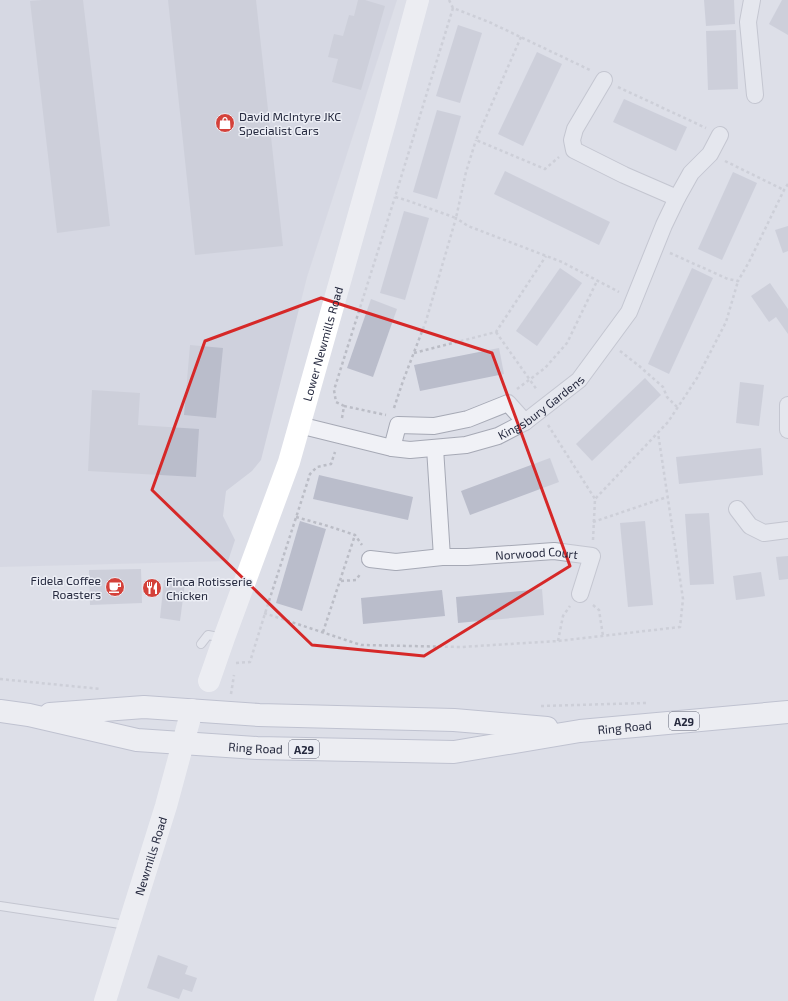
<svg xmlns="http://www.w3.org/2000/svg" width="788" height="1001" font-family="'Exo 2',sans-serif">
<rect width="100%" height="100%" fill="#dddfe8"/>
<!-- built -->
<path fill="#cfd1dd" d="M 0,0 L 397,0 L 307,277 L 261,460 L 252,471 L 226,491 L 223,516 L 235,540 L 228,561 L 0,567 Z"/>
<!-- building -->
<g fill="#babdcb">
<path d="M 42,0 L 83,0 L 110,226 L 57,233 L 30,1 Z"/>
<path d="M 168,0 L 256,0 L 283,246 L 195,255 Z"/>
<path d="M 358,0 L 365,0 L 385,6 L 361,90 L 332,82 L 338,59 L 328,57 L 334,34 L 343,36 L 349,15 L 354,16 Z"/>
<path d="M 704,0 L 734,0 L 735,24 L 706,26 Z"/>
<path d="M 782,0 L 788,0 L 788,35 L 769,24 Z"/>
<path d="M 458,25 L 482,33 L 460,103 L 436,96 Z"/>
<path d="M 736,30 L 738,89 L 708,90 L 706,31 Z"/>
<path d="M 537,52 L 562,64 L 523,146 L 498,134 Z"/>
<path d="M 624,99 L 687,127 L 676,151 L 613,122 Z"/>
<path d="M 437,110 L 461,116 L 437,199 L 413,192 Z"/>
<path d="M 505,171 L 610,222 L 599,245 L 494,194 Z"/>
<path d="M 733,172 L 757,183 L 722,260 L 698,249 Z"/>
<path d="M 404,211 L 429,218 L 405,300 L 380,293 Z"/>
<path d="M 788,226 L 788,251 L 783,253 L 775,230 Z"/>
<path d="M 560,268 L 582,283 L 537,346 L 516,331 Z"/>
<path d="M 692,268 L 713,278 L 669,374 L 648,364 Z"/>
<path d="M 770,283 L 788,309 L 788,334 L 776,317 L 769,322 L 751,296 Z"/>
<path d="M 371,299 L 397,309 L 373,377 L 347,368 Z"/>
<path d="M 190,345 L 223,348 L 216,418 L 184,415 Z"/>
<path d="M 499,348 L 504,374 L 420,391 L 414,365 Z"/>
<path d="M 645,378 L 661,395 L 592,461 L 576,444 Z"/>
<path d="M 740,382 L 764,385 L 759,426 L 736,423 Z"/>
<path d="M 92,390 L 140,393 L 138,425 L 199,429 L 196,477 L 88,471 Z"/>
<path d="M 761,448 L 763,475 L 679,484 L 676,457 Z"/>
<path d="M 550,458 L 559,482 L 470,515 L 461,491 Z"/>
<path d="M 319,475 L 413,497 L 408,520 L 313,499 Z"/>
<path d="M 709,513 L 714,584 L 690,585 L 685,514 Z"/>
<path d="M 300,521 L 326,529 L 302,611 L 276,603 Z"/>
<path d="M 645,521 L 653,605 L 628,607 L 620,523 Z"/>
<path d="M 788,556 L 788,579 L 779,580 L 776,557 Z"/>
<path d="M 141,569 L 142,603 L 90,605 L 89,570 Z"/>
<path d="M 761,572 L 765,596 L 736,600 L 733,576 Z"/>
<path d="M 164,580 L 185,583 L 180,621 L 160,618 Z"/>
<path d="M 542,589 L 544,615 L 458,623 L 456,597 Z"/>
<path d="M 442,590 L 445,616 L 363,624 L 361,598 Z"/>
<path d="M 158,955 L 188,966 L 185,974 L 197,978 L 192,992 L 183,989 L 179,999 L 147,988 Z"/>
</g>
<g fill="none" stroke-linecap="round" stroke-linejoin="round">
<defs>
<g id="lane">
<path d="M 201,644 L 208,635 L 223,638"/>
<path d="M 0,906 L 127,925"/>
</g>
<g id="street">
<path d="M 752,0 L 748,22 L 755,95"/>
<path d="M 604,80 L 575,129 L 572,140 L 574,150 L 624,175 L 677,198"/>
<path d="M 788,405 L 788,430"/>
<path id="s1" d="M 299,425 L 392,448 L 410,450 L 466,445 L 498,436 L 525,422 L 579,380 L 629,312 L 664,225 L 677,198 L 691,173 L 710,154 L 720,135"/>
<path d="M 392,448 L 398,425 L 434,426 L 468,419 L 508,403 L 525,422"/>
<path id="s2" d="M 435,448 L 442,557 L 467,557 L 554,551 L 592,556 L 580,594"/>
<path d="M 737,509 L 750,526 L 764,533 L 788,530"/>
<path d="M 370,559 L 396,562 L 442,557"/>
</g>
<g id="primary">
<path id="s5" d="M 0,711 L 29,715 L 137,740 L 257,748 L 454,752 L 580,731 L 788,712"/>
<path d="M 50,714 L 144,707 L 259,715 L 454,720 L 547,728"/>
</g>
</defs>
<!-- lane casing -->
<use href="#lane" stroke="#a6a9b5" stroke-width="10"/>
<!-- street casing -->
<use href="#street" stroke="#a6a9b5" stroke-width="18"/>
<!-- primary casing -->
<use href="#primary" stroke="#9ca0b4" stroke-width="24"/>
<!-- path -->
<g stroke="#bbbdc6" stroke-width="2.5" stroke-dasharray="3 3" stroke-linecap="butt">
<path d="M 449,0 L 453,8 L 489,22 L 590,70"/>
<path d="M 453,8 L 395,197 L 406,200 L 456,218 L 466,172 L 476,140"/>
<path d="M 521,37 L 476,140 L 545,169 L 559,157"/>
<path d="M 618,87 L 706,128"/>
<path d="M 725,161 L 784,190"/>
<path d="M 670,253 L 728,279 L 738,281 L 749,262 L 784,190 L 788,184"/>
<path d="M 496,332 L 537,390"/>
<path d="M 620,351 L 638,365 L 663,387 L 667,397 L 677,407"/>
<path d="M 414,353 L 496,332 L 546,256"/>
<path d="M 517,389 L 545,368 L 567,343 L 597,281"/>
<path d="M 344,406 L 386,415"/>
<path d="M 394,408 L 403,381 L 426,321 L 456,218 L 468,226 L 562,262 L 619,292"/>
<path d="M 342,418 L 344,406 L 336,402 L 334,390 L 395,197"/>
<path d="M 548,425 L 595,499"/>
<path d="M 296,517 L 328,526 L 355,535 L 362,545"/>
<path d="M 593,522 L 667,497"/>
<path d="M 593,540 L 595,499 L 668,422 L 697,378 L 726,322 L 738,281"/>
<path d="M 341,581 L 356,580 L 361,573"/>
<path d="M 593,605 L 599,610 L 603,636"/>
<path d="M 264,613 L 361,645 L 461,647 L 558,641 L 680,627 L 683,599 L 658,433"/>
<path d="M 323,632 L 355,535"/>
<path d="M 558,641 L 563,616 L 570,606"/>
<path d="M 236,663 L 250,662 C 269,599 290,537 310,474 L 317,467 L 331,464 L 335,452"/>
<path d="M 0,679 L 101,689"/>
<path d="M 231,694 L 234,675"/>
<path d="M 541,706 L 646,703"/>
</g>
<!-- lane -->
<use href="#lane" stroke="#f0f1f6" stroke-width="8"/>
<!-- street -->
<use href="#street" stroke="#f0f1f6" stroke-width="16"/>
<!-- secondary -->
<g stroke="#fff" stroke-width="22">
<path id="s3" d="M 209,681 L 224,638 L 289,462 L 385,122 L 418,0"/>
<path id="s4" d="M 105,1001 L 166,806 L 192,710"/>
</g>
<!-- primary -->
<use href="#primary" stroke="#fff" stroke-width="22"/>
</g>
<!-- marked area -->
<path d="M0 0H788V1001H0ZM 321,298 L 492,353 L 570,566 L 424,656 L 312,645 L 152,490 L 205,341 Z" fill="#dddfe8" fill-opacity=".55" fill-rule="evenodd"/>
<path fill="none" stroke="#d62828" stroke-width="3" stroke-linejoin="round" d="M 321,298 L 492,353 L 570,566 L 424,656 L 312,645 L 152,490 L 205,341 Z"/>
<!-- icons -->
<defs>
<symbol id="shop-disc" viewBox="-11 -11 22 22"><circle r="9.5" fill="#d4413a" stroke="#eceef5"/><path d="M-5-2.5h2.3a2.7 3.5 0 0 1 5.4 0H5L5.5 6h-11ZM-1.5-2.5h3a1.5 2.3 0 0 0-3 0Z" fill="#fff"/></symbol>
<symbol id="cafe-disc" viewBox="-11 -11 22 22"><circle r="9.5" fill="#d4413a" stroke="#eceef5"/><path d="M-5.5-4.5H6V0H3Q3 3.5 0 3.5H-2.5Q-5.5 3.5-5.5 0ZM3-3.2v2h1.7v-2ZM-6 4.5H4V6H-6Z" fill="#fff"/></symbol>
<symbol id="restaurant-disc" viewBox="-11 -11 22 22"><circle r="9.5" fill="#d4413a" stroke="#eceef5"/><path d="M-5-6h1v4h1v-4h1v4h1v-4h1v5L-1.5 .5V6h-2V.5L-5-1ZM5-6V6H3V1.5H1.5Q1.5-4 5-6Z" fill="#fff"/></symbol>
</defs>
<g fill-rule="evenodd">
<use href="#shop-disc" x="214" y="112" width="22" height="22"/>
<use href="#cafe-disc" x="104" y="576" width="22" height="22"/>
<use href="#restaurant-disc" x="141" y="577" width="22" height="22"/>
</g>
<g text-anchor="middle" dominant-baseline="central" stroke-width="3" stroke-linejoin="round" paint-order="stroke">
<!-- shield labels -->
<g fill="#eceef5" stroke="#616576" stroke-width="1">
<rect x="669" y="712" width="30" height="18" rx="3"/>
<rect x="289" y="740" width="30" height="18" rx="3"/>
</g>
<g font-size="11" font-weight="bold" fill="#262a3f">
<text x="684" y="721">A29</text>
<text x="304" y="749">A29</text>
</g>
<!-- poi labels -->
<g font-size="12" fill="#262a3f" stroke="#eceef5" text-anchor="start">
<text x="239" y="116">David McIntyre JKC<tspan x="239" dy="14">Specialist Cars</tspan></text>
<text x="101" y="580" text-anchor="end">Fidela Coffee<tspan x="101" dy="14">Roasters</tspan></text>
<text x="166" y="581">Finca Rotisserie<tspan x="166" dy="14">Chicken</tspan></text>
</g>
<!-- street labels -->
<g font-size="12" fill="#262a3f" stroke="#eceef5">
<text stroke="none"><textPath href="#s3" startOffset="356">Lower Newmills Road</textPath></text>
<text stroke="none"><textPath href="#s1" startOffset="255">Kingsbury Gardens</textPath></text>
<text stroke="none"><textPath href="#s2" startOffset="204">Norwood Court</textPath></text>
<text stroke="none"><textPath href="#s5" startOffset="630">Ring Road</textPath></text>
<text stroke="none"><textPath href="#s5" startOffset="259">Ring Road</textPath></text>
<text stroke="none"><textPath href="#s4" startOffset="152">Newmills Road</textPath></text>
</g>
</g>
</svg>
